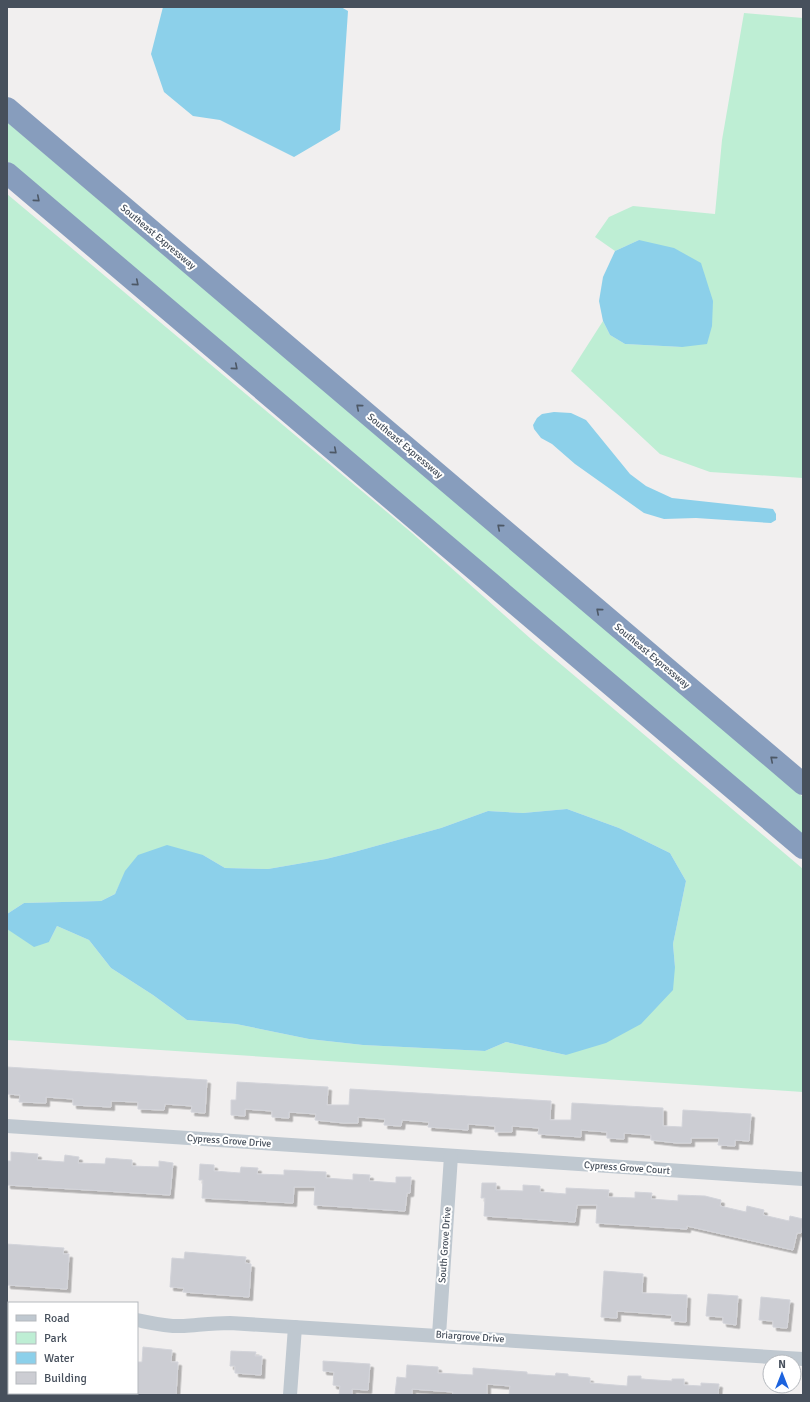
<svg xmlns="http://www.w3.org/2000/svg" width="810" height="1402" font-family="Signika,sans-serif">
<defs>
<filter id="shadow"><feDropShadow dx="3.5" dy="3.5" stdDeviation="0" flood-color="#0004"/></filter>
</defs>
<rect width="100%" height="100%" fill="#f1efef"/>
<!-- green -->
<g fill="#beeed4">
<path d="M 744,13 L 803,18 L 803,478 L 710,472 L 660,454 L 571,371 L 603,321 L 610,335 L 625,344 L 682,347 L 639,240 L 615,251 L 595,237 L 609,217 L 633,206 L 715,214 L 722,140 Z"/>
<path d="M 7,122 L 803,797 L 803,836 L 7,161 Z"/>
<path d="M 7,194 L 412,533 L 531,639 L 803,869 L 803,1092 L 7,1040 L 7,924 L 7,929 L 49,942 L 57,926 L 89,940 L 111,968 L 153,995 L 187,1020 L 236,1024 L 309,1039 L 363,1045 L 485,1051 L 506,1042 L 566,1055 L 675,967 L 673,944 L 686,881 L 670,853 L 619,828 L 567,809 L 523,813 L 488,811 L 441,828 L 354,852 L 326,859 L 268,869 L 225,868 L 203,855 L 126,871 L 115,894 L 101,901 L 24,903 L 7,914 Z"/>
</g>
<!-- water -->
<g fill="#8cd0ea">
<path d="M 163,7 L 341,7 L 348,11 L 340,130 L 294,157 L 220,120 L 193,116 L 164,92 L 151,54 Z"/>
<path d="M 639,240 L 674,248 L 701,263 L 713,301 L 712,326 L 707,344 L 682,347 L 625,344 L 610,335 L 603,321 L 599,301 L 603,277 L 615,251 Z"/>
<path d="M 554,412 L 571,413 L 586,420 L 630,474 L 646,486 L 672,498 L 773,509 L 776,514 L 776,520 L 771,523 L 696,518 L 664,519 L 644,513 L 575,464 L 552,444 L 541,438 L 534,429 L 533,425 L 537,418 L 542,414 Z"/>
<path d="M 567,809 L 619,828 L 670,853 L 686,881 L 673,944 L 675,967 L 673,990 L 641,1024 L 606,1043 L 566,1055 L 506,1042 L 485,1051 L 363,1045 L 309,1039 L 236,1024 L 187,1020 L 153,995 L 111,968 L 89,940 L 57,926 L 49,942 L 34,947 L 7,929 L 7,914 L 24,903 L 101,901 L 115,894 L 125,871 L 138,855 L 167,845 L 203,855 L 225,868 L 268,869 L 326,859 L 354,852 L 441,828 L 488,811 L 523,813 Z"/>
</g>
<!-- building -->
<g fill="#cccdd3" stroke="#d3d4da" filter="url(#shadow)">
<path d="M 7,1067 L 207,1080 L 205,1113 L 191,1112 L 192,1106 L 165,1104 L 164,1110 L 138,1109 L 138,1102 L 111,1101 L 111,1107 L 73,1105 L 73,1099 L 46,1097 L 46,1103 L 19,1102 L 20,1095 L 7,1094 Z"/>
<path d="M 237,1082 L 328,1087 L 327,1105 L 349,1105 L 350,1089 L 551,1101 L 550,1120 L 571,1120 L 572,1103 L 663,1108 L 663,1126 L 682,1127 L 683,1110 L 751,1114 L 749,1141 L 735,1140 L 735,1146 L 718,1145 L 719,1138 L 691,1138 L 691,1143 L 677,1143 L 651,1140 L 651,1135 L 624,1133 L 624,1139 L 607,1138 L 607,1132 L 581,1130 L 581,1137 L 538,1134 L 539,1128 L 512,1126 L 512,1132 L 495,1132 L 495,1126 L 468,1124 L 468,1130 L 456,1129 L 428,1127 L 429,1122 L 402,1120 L 401,1126 L 384,1125 L 385,1119 L 358,1117 L 358,1123 L 344,1123 L 315,1120 L 316,1114 L 289,1112 L 289,1118 L 272,1117 L 272,1111 L 245,1109 L 245,1116 L 231,1115 L 231,1100 L 236,1100 Z"/>
<path d="M 11,1152 L 38,1154 L 37,1160 L 64,1162 L 65,1155 L 79,1157 L 78,1163 L 105,1164 L 106,1158 L 132,1160 L 132,1166 L 159,1167 L 159,1161 L 173,1163 L 170,1195 L 7,1185 L 7,1161 L 11,1161 Z"/>
<path d="M 200,1164 L 214,1165 L 214,1171 L 240,1173 L 241,1167 L 258,1168 L 257,1174 L 284,1175 L 284,1170 L 326,1172 L 326,1178 L 353,1180 L 353,1174 L 370,1175 L 369,1181 L 396,1183 L 396,1177 L 411,1177 L 410,1193 L 407,1193 L 405,1211 L 314,1205 L 315,1187 L 294,1187 L 293,1203 L 202,1198 L 203,1180 L 199,1180 Z"/>
<path d="M 482,1183 L 496,1183 L 496,1190 L 523,1191 L 523,1185 L 540,1186 L 540,1192 L 566,1194 L 566,1188 L 609,1190 L 608,1197 L 635,1198 L 635,1192 L 652,1193 L 651,1199 L 678,1201 L 678,1195 L 705,1196 L 721,1200 L 720,1206 L 746,1212 L 747,1206 L 764,1210 L 763,1215 L 789,1221 L 790,1216 L 803,1219 L 803,1223 L 801,1233 L 797,1233 L 793,1250 L 687,1226 L 687,1229 L 596,1223 L 597,1205 L 577,1205 L 575,1222 L 484,1216 L 485,1198 L 481,1198 Z"/>
<path d="M 7,1244 L 64,1248 L 63,1254 L 69,1254 L 67,1289 L 7,1285 Z"/>
<path d="M 185,1252 L 246,1257 L 245,1263 L 251,1264 L 249,1297 L 183,1292 L 184,1288 L 170,1287 L 172,1258 L 184,1259 Z"/>
<path d="M 604,1271 L 643,1274 L 642,1293 L 687,1295 L 686,1322 L 671,1321 L 672,1315 L 617,1311 L 617,1318 L 601,1317 Z"/>
<path d="M 708,1294 L 738,1296 L 736,1325 L 723,1323 L 723,1317 L 706,1316 Z"/>
<path d="M 761,1297 L 790,1300 L 787,1328 L 773,1327 L 773,1321 L 759,1320 Z"/>
<path d="M 143,1347 L 172,1350 L 171,1362 L 178,1362 L 176,1395 L 137,1395 L 137,1362 L 142,1362 Z"/>
<path d="M 231,1351 L 256,1352 L 255,1356 L 262,1356 L 261,1375 L 235,1373 L 235,1366 L 230,1366 Z"/>
<path d="M 323,1361 L 370,1364 L 368,1390 L 352,1389 L 352,1395 L 339,1395 L 340,1386 L 333,1385 L 334,1372 L 323,1371 Z"/>
<path d="M 407,1365 L 438,1367 L 438,1373 L 473,1375 L 473,1368 L 527,1372 L 527,1374 L 555,1376 L 556,1373 L 568,1374 L 568,1376 L 590,1378 L 590,1383 L 627,1386 L 628,1376 L 641,1376 L 641,1379 L 672,1381 L 672,1379 L 684,1379 L 684,1385 L 701,1386 L 701,1383 L 719,1384 L 718,1395 L 509,1395 L 510,1386 L 487,1384 L 487,1395 L 452,1395 L 453,1392 L 412,1389 L 412,1395 L 395,1394 L 397,1377 L 406,1378 Z"/>
</g>
<g fill="none" stroke-linecap="round" stroke-linejoin="round">
<!-- street -->
<g stroke="#bfc8d0" stroke-width="14">
<path d="M 7,1126 L 803,1179"/>
<path d="M 7,1311 L 9,1311"/>
<path d="M 137,1320 C 152,1323 168,1327 184,1326 C 199,1325 214,1323 230,1323 L 803,1359"/>
<path d="M 439,1335 L 451,1156"/>
<path d="M 110,1395 L 110,1393"/>
<path d="M 290,1395 L 295,1327"/>
</g>
<!-- highway -->
<g stroke="#879dbd" stroke-width="22">
<path d="M 7,108 L 803,784"/>
<path d="M 7,173 L 803,848"/>
</g>
</g>
<!-- one-way arrows -->
<defs><path id="oneway-chevron" d="M-2-3.5L2.5 0L-2 3.5" fill="none" stroke-width="1.6" stroke-linecap="round" stroke-linejoin="round"/></defs>
<g stroke="#4d5866">
<use href="#oneway-chevron" transform="translate(37 199) rotate(40)"/>
<use href="#oneway-chevron" transform="translate(136 283) rotate(40)"/>
<use href="#oneway-chevron" transform="translate(235 367) rotate(40)"/>
<use href="#oneway-chevron" transform="translate(359 407) rotate(-140)"/>
<use href="#oneway-chevron" transform="translate(334 451) rotate(40)"/>
<use href="#oneway-chevron" transform="translate(500 527) rotate(-140)"/>
<use href="#oneway-chevron" transform="translate(599 611) rotate(-140)"/>
<use href="#oneway-chevron" transform="translate(773 759) rotate(-140)"/>
</g>
<g text-anchor="middle" dominant-baseline="central" stroke-width="4" stroke-linejoin="round" paint-order="stroke">
<!-- street labels -->
<g font-size="10" fill="#47505c" stroke="#fff">
<text transform="translate(158 237) rotate(40)">Southeast Expressway</text>
<text transform="translate(405 446) rotate(40)">Southeast Expressway</text>
<text transform="translate(652 656) rotate(40)">Southeast Expressway</text>
<text transform="translate(229 1141) rotate(4)">Cypress Grove Drive</text>
<text transform="translate(627 1168) rotate(4)">Cypress Grove Court</text>
<text transform="translate(445 1245) rotate(-86)">South Grove Drive</text>
<text transform="translate(470 1337) rotate(4)">Briargrove Drive</text>
</g>
</g>
<!-- border -->
<rect width="810" height="1402" fill="none" stroke="#47505c" stroke-width="16"/>
<!-- legend -->
<rect x="8" y="1302" width="130" height="92" fill="#ffffff" stroke="#b5b9be"/>
<rect x="16" y="1315" width="20" height="6" fill="#bfc8d0" stroke="#b5b9be"/>
<text x="44" y="1322" font-size="12" fill="#47505c">Road</text>
<rect x="16" y="1332" width="20" height="12" fill="#beeed4" stroke="#b5b9be"/>
<text x="44" y="1342" font-size="12" fill="#47505c">Park</text>
<rect x="16" y="1352" width="20" height="12" fill="#8cd0ea" stroke="#b5b9be"/>
<text x="44" y="1362" font-size="12" fill="#47505c">Water</text>
<rect x="16" y="1372" width="20" height="12" fill="#cccdd3" stroke="#b5b9be"/>
<text x="44" y="1382" font-size="12" fill="#47505c">Building</text>
<!-- north arrow -->
<g transform="translate(782 1374)"><circle r="19" fill="#ffffff" stroke="#b5b9be"/>
<path d="M0-3L7 15L0 10L-7 15Z" fill="#1c63de"/>
<text y="-6" font-size="11" font-weight="bold" text-anchor="middle" fill="#47505c">N</text>
</g>
</svg>
